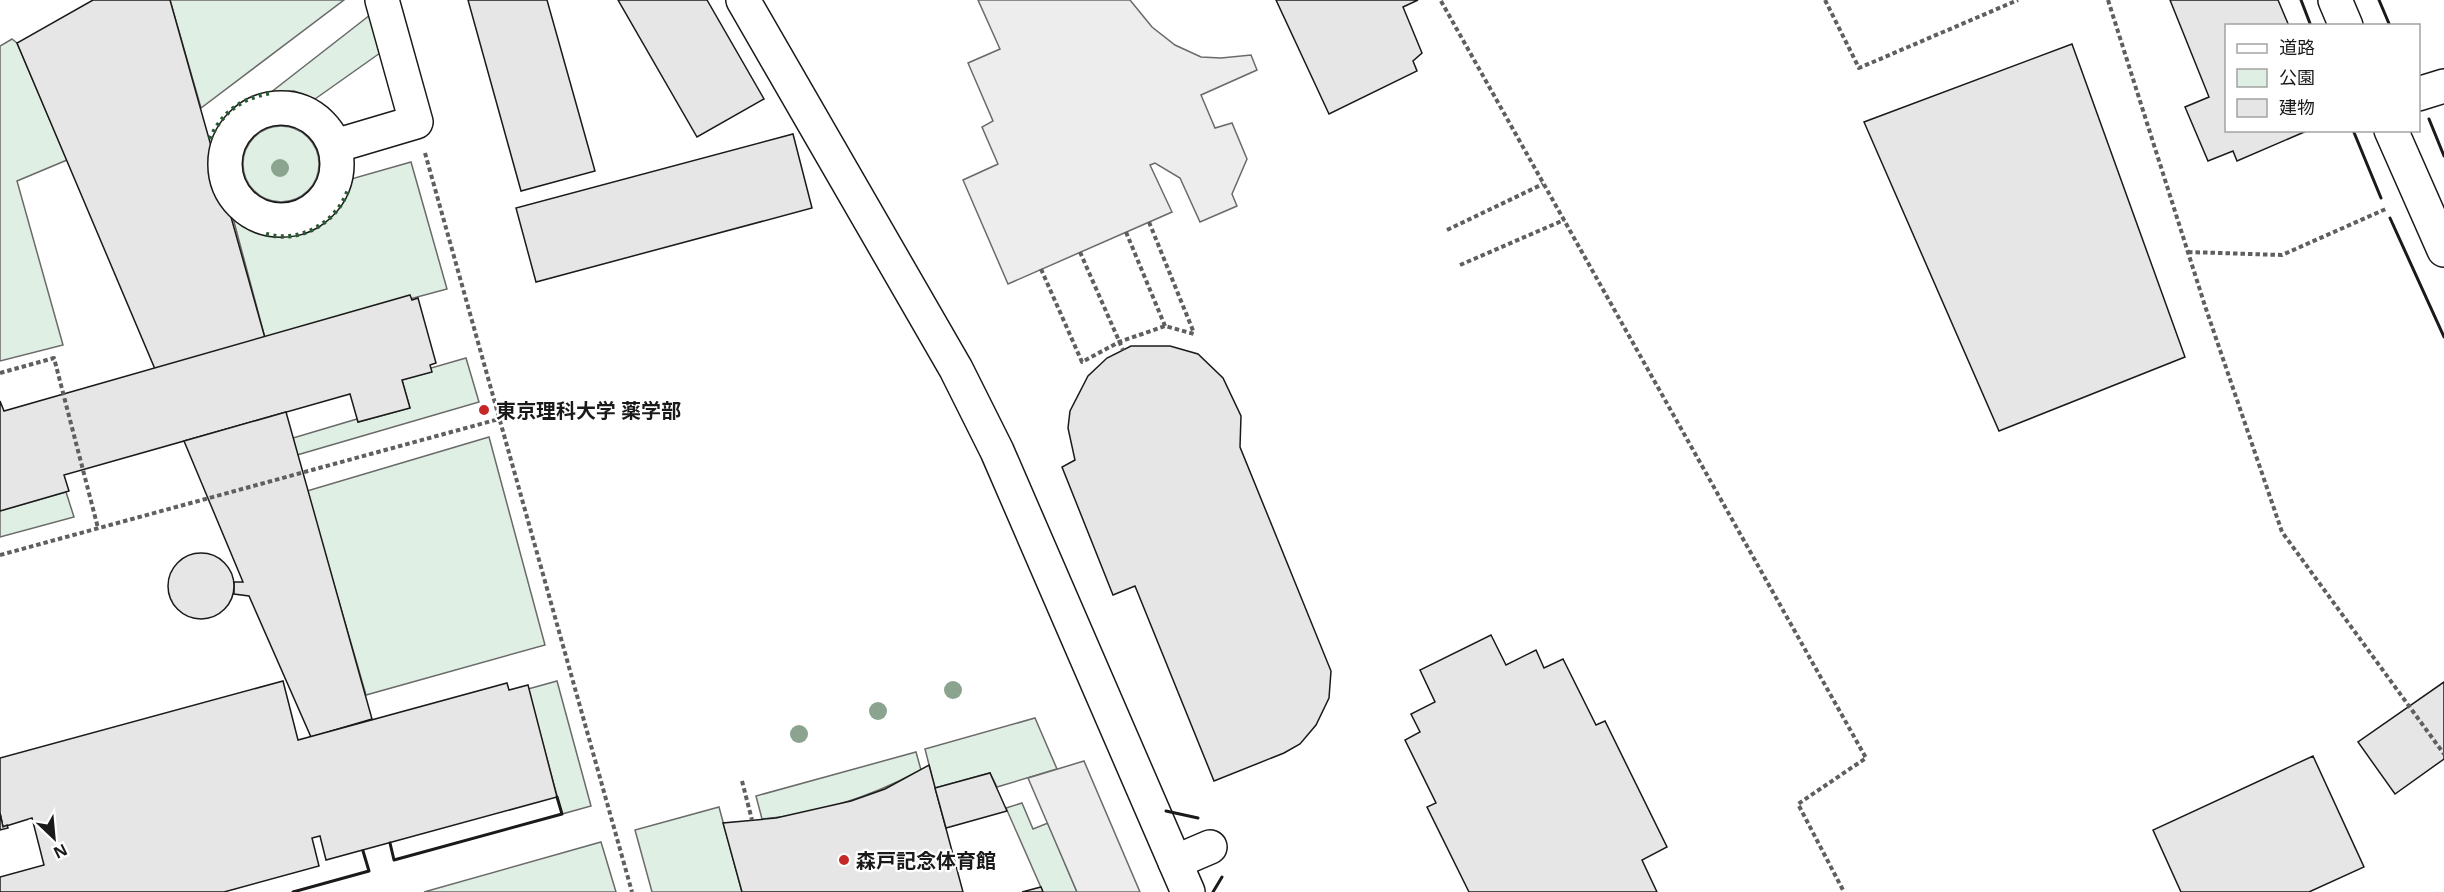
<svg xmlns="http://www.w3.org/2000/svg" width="2444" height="892" font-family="'Noto Sans','Noto Sans JP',sans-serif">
<rect width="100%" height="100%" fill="#fff"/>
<!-- green -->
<g fill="#e0efe3" stroke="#6a6a6a" stroke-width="1.5">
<path d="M 170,0 L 344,0 L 201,108 Z"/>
<path d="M 370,15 L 380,53 L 315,99 L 294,91 L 270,93 Z"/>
<path d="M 12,39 L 17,43 L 67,160 L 17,181 L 63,345 L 0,361 L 0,46 Z"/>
<circle cx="281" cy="164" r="38"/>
<path d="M 411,162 L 447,289 L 265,338 L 233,218 C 285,249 331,242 351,179 Z"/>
<path d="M 466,358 L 479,402 L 297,455 L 293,438 L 357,419 L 358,422 L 410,408 L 402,380 L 431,372 L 431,368 Z"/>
<path d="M 489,437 L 545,645 L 366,695 L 307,491 Z"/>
<path d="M 66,492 L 74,517 L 0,537 L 0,511 Z"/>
<path d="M 557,681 L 591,806 L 562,814 L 528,689 Z"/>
<path d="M 1035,718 L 1057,769 L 997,787 L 990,773 L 935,788 L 925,749 Z"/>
<path d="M 916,752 L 921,770 C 872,796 818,815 762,819 L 756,796 Z"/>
<path d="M 1022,803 L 1033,829 L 1048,823 L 1077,892 L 1043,892 L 1006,808 Z"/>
<path d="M 719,807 L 742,892 L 652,892 L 635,830 Z"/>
<path d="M 601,842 L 616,892 L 424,892 Z"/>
</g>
<!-- parking -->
<g fill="#ededed" stroke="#6a6a6a" stroke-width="1.5">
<path d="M 978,0 L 1130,0 L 1152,27 L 1175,45 L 1201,57 L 1221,58 L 1251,55 L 1257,70 L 1201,95 L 1215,128 L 1232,123 L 1247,159 L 1232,194 L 1237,206 L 1200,222 L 1180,178 L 1155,163 L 1150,165 L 1172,212 L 1008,284 L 963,180 L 998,164 L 982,127 L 993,121 L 968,63 L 1000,49 Z"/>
<path d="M 1084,761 L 1140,892 L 1077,892 L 1028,778 Z"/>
</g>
<!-- building -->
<g fill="#e6e6e6" stroke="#1a1a1a" stroke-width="1.5">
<path d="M 93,0 L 170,0 L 265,338 L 155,369 L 17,43 Z"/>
<path d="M 468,0 L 547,0 L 595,171 L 521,191 Z"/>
<path d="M 618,0 L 707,0 L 764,99 L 697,137 Z"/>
<path d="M 1276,0 L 1418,0 L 1403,7 L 1422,53 L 1413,61 L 1417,71 L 1329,114 Z"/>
<path d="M 2170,0 L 2278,0 L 2289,26 L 2226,26 L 2226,130 L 2309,130 L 2237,161 L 2233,151 L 2208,161 L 2185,107 L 2209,97 Z"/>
<path d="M 2072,44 L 2185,357 L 1999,431 L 1864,122 Z"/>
<path d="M 793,134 L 812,208 L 536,282 L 516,208 Z"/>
<path d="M 410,295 L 412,300 L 418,298 L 436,363 L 430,365 L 432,372 L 402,380 L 410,408 L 358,422 L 350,394 L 64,475 L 69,491 L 0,511 L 0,401 L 4,411 Z"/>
<path d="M 1131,346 L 1170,346 L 1198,354 L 1223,378 L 1241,416 L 1240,447 L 1331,671 L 1329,698 L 1316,725 L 1300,744 L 1284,753 L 1214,781 L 1135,586 L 1113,595 L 1062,467 L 1075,460 L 1068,428 L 1070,411 L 1088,376 L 1107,358 Z"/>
<path d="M 286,412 L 372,719 L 311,737 L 249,596 L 234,594 L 234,582 L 243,582 L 184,441 Z"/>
<circle cx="201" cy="586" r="33"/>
<path d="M 1491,635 L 1506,665 L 1536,650 L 1544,668 L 1563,659 L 1596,725 L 1605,721 L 1667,847 L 1642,860 L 1657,892 L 1469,892 L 1427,807 L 1436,803 L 1405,740 L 1420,732 L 1411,714 L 1435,702 L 1420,670 Z"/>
<path d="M 283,681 L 298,740 L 507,683 L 509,690 L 528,685 L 557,797 L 326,860 L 320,836 L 312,838 L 319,866 L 224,892 L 0,892 L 0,877 L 44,865 L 32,818 L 3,827 L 0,813 L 0,758 Z"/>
<path d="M 2444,682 L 2444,759 L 2395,794 L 2358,742 Z"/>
<path d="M 2313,756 L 2364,867 L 2309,892 L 2181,892 L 2153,830 Z"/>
<path d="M 929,765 L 963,892 L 742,892 L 723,823 L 776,818 L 851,801 L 885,789 Z"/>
<path d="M 990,773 L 1007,811 L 946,828 L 935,788 Z"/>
<path d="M 0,813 L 3,827 L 7,825 L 8,828 L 0,830 Z"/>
<path d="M 1041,887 L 1043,892 L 1022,892 Z"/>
</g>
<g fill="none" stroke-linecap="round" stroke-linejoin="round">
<defs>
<g id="minor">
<path d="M 743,0 L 956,369 L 997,451 L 1188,892"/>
<path d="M 2335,0 L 2346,26"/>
<path d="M 2418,94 L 2444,86"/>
<circle cx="281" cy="164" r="56"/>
<path d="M 2391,130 L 2444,250"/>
<path d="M 335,146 L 416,122 L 382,0"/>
<path d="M 1175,862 L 1210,847"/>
</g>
</defs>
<!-- minor casing -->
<use href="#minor" stroke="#1a1a1a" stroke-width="36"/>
<!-- path -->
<g stroke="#5f5f5f" stroke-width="4" stroke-dasharray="4.5 3" stroke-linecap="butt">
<path d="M 1825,0 L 1859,68 L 2018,0"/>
<path d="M 2108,0 L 2205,306 L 2282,532 L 2444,754"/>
<path d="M 1441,1 L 1866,758 L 1798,804 L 1844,892"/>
<path d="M 425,153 L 632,892"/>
<path d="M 1149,222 L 1194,333"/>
<path d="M 1447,230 L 1543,184"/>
<path d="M 1126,232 L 1165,326"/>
<path d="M 1080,252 L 1123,350"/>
<path d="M 2188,252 L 2282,255 L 2388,208"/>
<path d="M 1460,265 L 1564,220"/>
<path d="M 1041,269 L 1082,362 L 1119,342 L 1165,326 L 1194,334"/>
<path d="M 0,373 L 54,358 L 98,528"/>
<path d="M 0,555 L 499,419"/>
<path d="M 742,781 L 752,820"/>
</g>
<!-- minor -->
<use href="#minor" stroke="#fff" stroke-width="33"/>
<!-- hedge -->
<g stroke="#2b5a34" stroke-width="4.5" stroke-dasharray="3 4.5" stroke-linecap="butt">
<path d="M 210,139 C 222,112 242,98 270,93"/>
<path d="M 266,234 C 299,244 337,223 348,190"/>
</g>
<!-- wall -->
<g stroke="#1a1a1a" stroke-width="3">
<path d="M 2301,0 L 2311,26"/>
<path d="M 2379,0 L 2390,26"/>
<path d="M 2429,119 L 2444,156"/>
<path d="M 2353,130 L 2381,198"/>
<path d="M 2390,218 L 2444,337"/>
<path d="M 1166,811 L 1198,818"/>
<path d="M 390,843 L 394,860 L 562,814 L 557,797"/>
<path d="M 293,892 L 369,871 L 363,851"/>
<path d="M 1213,892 L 1222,877"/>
</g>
</g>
<!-- trees -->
<g fill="#8aa48f">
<circle cx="280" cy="168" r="9"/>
<circle cx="953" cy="690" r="9"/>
<circle cx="878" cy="711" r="9"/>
<circle cx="799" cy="734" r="9"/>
</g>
<!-- markers -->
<g fill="#c62828" stroke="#fff" stroke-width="2">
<circle cx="484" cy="410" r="6"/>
<circle cx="844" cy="860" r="6"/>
</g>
<g text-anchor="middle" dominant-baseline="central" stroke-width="4.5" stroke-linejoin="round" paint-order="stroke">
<!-- poi labels -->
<g font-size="20" font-weight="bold" fill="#1a1a1a" stroke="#fff" text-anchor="start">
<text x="496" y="410">東京理科大学 薬学部</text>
<text x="856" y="860">森戸記念体育館</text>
</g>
</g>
<!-- legend -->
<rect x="2225" y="24" width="195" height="108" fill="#ffffff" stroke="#a3a3a3" stroke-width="1.5"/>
<rect x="2237" y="44" width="30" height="9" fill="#ffffff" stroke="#a3a3a3" stroke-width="1.5"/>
<text x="2279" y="54" font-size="18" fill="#1a1a1a">道路</text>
<rect x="2237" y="69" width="30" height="18" fill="#e0efe3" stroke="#a3a3a3" stroke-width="1.5"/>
<text x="2279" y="84" font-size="18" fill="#1a1a1a">公園</text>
<rect x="2237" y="99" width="30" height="18" fill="#e6e6e6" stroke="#a3a3a3" stroke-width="1.5"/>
<text x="2279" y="114" font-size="18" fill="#1a1a1a">建物</text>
<!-- north arrow -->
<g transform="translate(54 838) rotate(154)" stroke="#ffffff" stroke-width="4.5" paint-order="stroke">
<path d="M0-4.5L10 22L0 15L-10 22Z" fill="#1a1a1a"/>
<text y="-9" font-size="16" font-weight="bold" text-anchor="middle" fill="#1a1a1a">N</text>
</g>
</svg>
